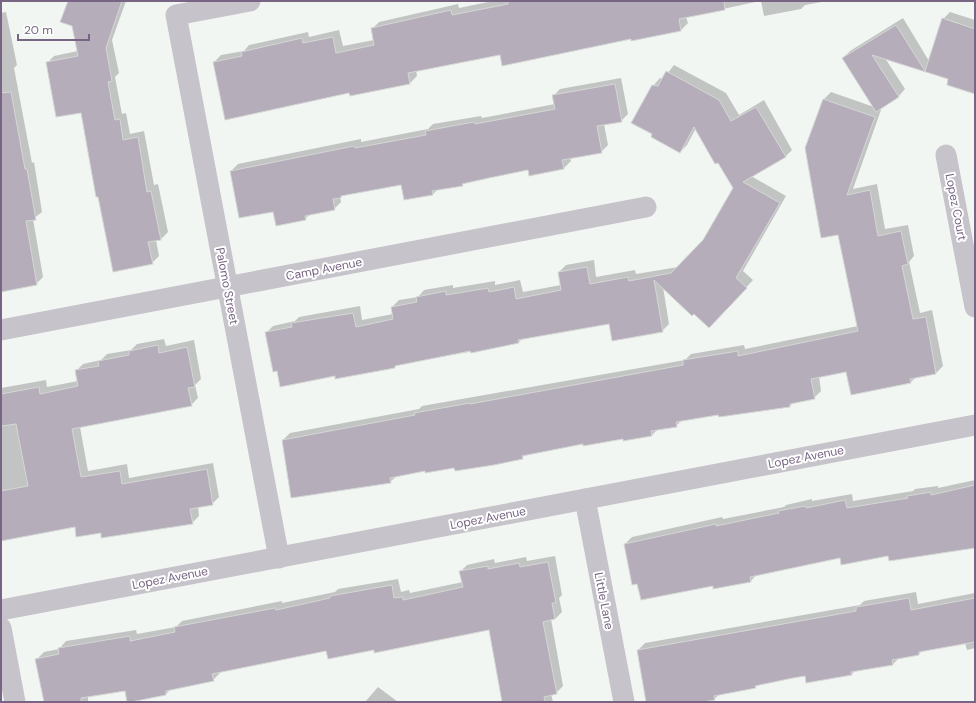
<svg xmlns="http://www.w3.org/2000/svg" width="976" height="703" font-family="'DM Sans',sans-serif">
<rect width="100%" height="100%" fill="#f2f6f3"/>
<!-- shadow -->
<g fill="#0003">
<path d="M 69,1 L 126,1 L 112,40 L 119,73 L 115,77 L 122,114 L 126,113 L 130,134 L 144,131 L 154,185 L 158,184 L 168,232 L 161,239 L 156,240 L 159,256 L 152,263 L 82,111 L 47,63 L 54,56 L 78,51 Z"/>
<path d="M 493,1 L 760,1 L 686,17 L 688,23 L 681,30 L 500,54 L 416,70 L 417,76 L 410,83 L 351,95 L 350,92 L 214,62 L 221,55 L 244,51 L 249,45 L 308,32 L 309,37 L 339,30 L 343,46 L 374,40 L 372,29 L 379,22 L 458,4 L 459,8 Z"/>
<path d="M 761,1 L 827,1 L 805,5 L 801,9 L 764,16 Z"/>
<path d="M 6,12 L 17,65 L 14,68 L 32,163 L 34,162 L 42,212 L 33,219 L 43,277 L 36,284 L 1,291 L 1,13 Z"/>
<path d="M 950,12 L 975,20 L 975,93 L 950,79 L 885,58 L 905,89 L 899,96 L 879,109 L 881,110 L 853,189 L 877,184 L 885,229 L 908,225 L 914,256 L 909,262 L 920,313 L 932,310 L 943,366 L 936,373 L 916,377 L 911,382 L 847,370 L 819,376 L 821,391 L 814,398 L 793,403 L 790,406 L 719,413 L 682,420 L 676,426 L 658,429 L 652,435 L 624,440 L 624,438 L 584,443 L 526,454 L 522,458 L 426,470 L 397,476 L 390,482 L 283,440 L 290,433 L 419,409 L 422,406 L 685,360 L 691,354 L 744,345 L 745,349 L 858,326 L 839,234 L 806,148 L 824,99 L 831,92 L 874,107 L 843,58 L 850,51 L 903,18 L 929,61 L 943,19 Z"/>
<path d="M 674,65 L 726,93 L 739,115 L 764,100 L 792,150 L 785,157 L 751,176 L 786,196 L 743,271 L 753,280 L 716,320 L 663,287 L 669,324 L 662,331 L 610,323 L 523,338 L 518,343 L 397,365 L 395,367 L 336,375 L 278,370 L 266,333 L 273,326 L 295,321 L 299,317 L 360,306 L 362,320 L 393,314 L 392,307 L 399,300 L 418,297 L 424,290 L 453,285 L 453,288 L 495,281 L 495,285 L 520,280 L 523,292 L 561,285 L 559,272 L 566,265 L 594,260 L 596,277 L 635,270 L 636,274 L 678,267 L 703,240 L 734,188 L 696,128 L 687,145 L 680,152 L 653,86 L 660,78 L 663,79 Z"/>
<path d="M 621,78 L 628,114 L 621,121 L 604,124 L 608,145 L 601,152 L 570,158 L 571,161 L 564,168 L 529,169 L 465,182 L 462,185 L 438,189 L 433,194 L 402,184 L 343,195 L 340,197 L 341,202 L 334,209 L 310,214 L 305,219 L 274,210 L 231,171 L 238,164 L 361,139 L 361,142 L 428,129 L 433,124 L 481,116 L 482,118 L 555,104 L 553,96 L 560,89 Z"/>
<path d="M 164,339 L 166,346 L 194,340 L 201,379 L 195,385 L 198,398 L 191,405 L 80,427 L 88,471 L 127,464 L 129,478 L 213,463 L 219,497 L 212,504 L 198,506 L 199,516 L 192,523 L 101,532 L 75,526 L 1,534 L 1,388 L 46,380 L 47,387 L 78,381 L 76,371 L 83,364 L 101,360 L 107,354 L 131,350 L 137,344 Z"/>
<path d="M 975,480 L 975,547 L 889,555 L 840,557 L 757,574 L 751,581 L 714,588 L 714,585 L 625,544 L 632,537 L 722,517 L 723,519 L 784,507 L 786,505 L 812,499 L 812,501 L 852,494 L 853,501 L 913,491 L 915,489 L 938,486 L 938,488 Z"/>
<path d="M 555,556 L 562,595 L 559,598 L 562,612 L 555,619 L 551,619 L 563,686 L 556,693 L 551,694 L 553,702 L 503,702 L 490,629 L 374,649 L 327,650 L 220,671 L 220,673 L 213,680 L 171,689 L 166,694 L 126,689 L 88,696 L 88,702 L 45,702 L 37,659 L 44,652 L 59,649 L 66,641 L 136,630 L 137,634 L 176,627 L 182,621 L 282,601 L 282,603 L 335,592 L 338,589 L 398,579 L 401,592 L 409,590 L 410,593 L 463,582 L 460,572 L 467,565 L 494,559 L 495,563 L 526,557 L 527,561 Z"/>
<path d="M 916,592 L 918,604 L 975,593 L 975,648 L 967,650 L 965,643 L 922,651 L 919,654 L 899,658 L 893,664 L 856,670 L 852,674 L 806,675 L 759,684 L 755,687 L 719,695 L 714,699 L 696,702 L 647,702 L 638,650 L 645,643 L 860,605 L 864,601 Z"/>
<path d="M 378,687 L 398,702 L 365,702 Z"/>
</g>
<!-- building -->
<g fill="#b5aeba" stroke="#d5d7d5">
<path d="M 68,1 L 122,1 L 106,48 L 112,81 L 108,82 L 115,120 L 120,119 L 123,140 L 138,137 L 147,192 L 151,191 L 161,240 L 148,242 L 153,264 L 113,272 L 98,197 L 96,197 L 81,113 L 56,117 L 46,62 L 78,56 L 72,26 L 60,22 Z"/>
<path d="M 508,1 L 724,1 L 725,10 L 679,19 L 681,31 L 631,41 L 631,39 L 502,66 L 500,55 L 408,73 L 410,84 L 350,96 L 349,93 L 225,120 L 213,62 L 242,56 L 241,52 L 302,38 L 303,43 L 333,37 L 336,53 L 374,45 L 371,28 L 451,10 L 452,15 L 508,4 Z"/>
<path d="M 942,18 L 975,29 L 975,94 L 947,85 L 948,79 L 872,55 L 899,97 L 876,112 L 842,58 L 896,25 L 925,71 Z"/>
<path d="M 666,71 L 719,100 L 731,121 L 756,107 L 786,157 L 743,182 L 780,203 L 736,278 L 747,288 L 709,328 L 694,314 L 692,316 L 654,280 L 663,332 L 612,341 L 609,324 L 518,340 L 519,343 L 471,353 L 470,351 L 395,366 L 395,368 L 335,379 L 335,376 L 280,387 L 277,371 L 273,372 L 265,332 L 292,327 L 291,323 L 353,313 L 356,327 L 393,319 L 391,307 L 417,302 L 416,297 L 446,291 L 446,295 L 488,288 L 489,292 L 514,287 L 516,299 L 561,290 L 558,272 L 587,267 L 590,284 L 628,277 L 629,281 L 671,273 L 703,240 L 733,188 L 718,163 L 715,164 L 694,127 L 680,153 L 651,137 L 652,134 L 631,123 L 652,85 L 658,86 Z"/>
<path d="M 615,84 L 622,122 L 597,126 L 602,153 L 562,160 L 564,169 L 529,176 L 528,170 L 489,178 L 462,184 L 463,186 L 432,191 L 433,195 L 404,200 L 401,185 L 341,196 L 341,198 L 333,199 L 335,210 L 305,216 L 306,220 L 276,226 L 273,212 L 239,218 L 230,171 L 354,146 L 355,148 L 426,135 L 425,131 L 474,122 L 475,124 L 555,109 L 552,95 Z"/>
<path d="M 11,92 L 25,169 L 27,169 L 36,220 L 26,221 L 37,285 L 1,292 L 1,93 Z"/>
<path d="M 823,99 L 875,117 L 847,195 L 870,190 L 878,236 L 901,231 L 908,264 L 902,266 L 913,319 L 926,317 L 936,374 L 910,379 L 911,383 L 851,395 L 846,372 L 811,379 L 815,399 L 790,404 L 790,407 L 719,417 L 718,415 L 676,422 L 677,427 L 651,431 L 652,436 L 623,441 L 623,439 L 583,446 L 583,444 L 522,456 L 523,459 L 494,465 L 455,471 L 454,468 L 425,473 L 425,471 L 390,478 L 391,483 L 291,498 L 282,440 L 415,415 L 414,413 L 470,403 L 470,404 L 683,365 L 683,360 L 738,351 L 738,356 L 858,331 L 838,235 L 821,238 L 805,148 Z"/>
<path d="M 158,345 L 159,353 L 187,347 L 195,387 L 188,388 L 192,406 L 72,429 L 81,477 L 120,471 L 122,484 L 207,469 L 213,505 L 190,509 L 193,524 L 101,538 L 101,533 L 76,537 L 75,527 L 1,541 L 1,491 L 28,486 L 16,424 L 1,426 L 1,394 L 39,387 L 40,394 L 78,386 L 75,370 L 99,366 L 98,361 L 129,355 L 129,351 Z"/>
<path d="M 975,485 L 975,548 L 889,561 L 888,556 L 841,565 L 840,558 L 750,577 L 751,582 L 713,589 L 713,586 L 641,600 L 637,584 L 632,585 L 624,544 L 716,524 L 716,526 L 779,513 L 778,511 L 805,506 L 806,508 L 845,500 L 847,508 L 908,498 L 907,496 L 931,492 L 931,495 Z"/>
<path d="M 548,562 L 556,603 L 552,603 L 555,619 L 543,622 L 557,694 L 544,697 L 545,702 L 502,702 L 489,630 L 374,653 L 374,650 L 328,659 L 326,651 L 212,674 L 214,681 L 166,691 L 166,695 L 131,702 L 127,702 L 125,691 L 81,698 L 81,702 L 44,702 L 35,659 L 59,654 L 58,648 L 130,636 L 130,641 L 175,632 L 174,627 L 275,608 L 276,610 L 330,598 L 330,596 L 392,585 L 394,598 L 403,597 L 403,600 L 463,587 L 459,571 L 488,566 L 488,569 L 519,563 L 520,567 Z"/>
<path d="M 909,598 L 911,610 L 975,598 L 975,642 L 919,652 L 919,655 L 892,660 L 893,665 L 851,672 L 852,675 L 806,683 L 805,676 L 793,678 L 755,686 L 756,688 L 714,696 L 715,700 L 703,702 L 646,702 L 637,650 L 856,611 L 856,607 Z"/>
</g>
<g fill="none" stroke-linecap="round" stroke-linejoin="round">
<!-- street -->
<g stroke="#c7c3ca" stroke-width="21">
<path d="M 250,1 L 176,15 L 279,558"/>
<path d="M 946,155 L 975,307"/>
<path d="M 1,330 L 646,207"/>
<path d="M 585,499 L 624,702"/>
<path d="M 1,610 L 975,425"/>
<path d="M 1,628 L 15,702"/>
</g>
</g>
<g text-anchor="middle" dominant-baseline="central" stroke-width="4" stroke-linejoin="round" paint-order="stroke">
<!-- street labels -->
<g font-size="12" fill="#776583" stroke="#fff">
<text transform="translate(956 207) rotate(79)">Lopez Court</text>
<text transform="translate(324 269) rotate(-11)">Camp Avenue</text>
<text transform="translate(227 286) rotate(79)">Palomo Street</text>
<text transform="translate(806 457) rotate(-11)">Lopez Avenue</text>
<text transform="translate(488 518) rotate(-11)">Lopez Avenue</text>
<text transform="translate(170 578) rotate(-11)">Lopez Avenue</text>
<text transform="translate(604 601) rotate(79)">Little Lane</text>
</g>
</g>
<!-- border -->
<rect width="976" height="703" fill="none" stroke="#776583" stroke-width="4"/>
<!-- scale -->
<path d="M18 34v6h71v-6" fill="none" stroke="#776583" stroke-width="2"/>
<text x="24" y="34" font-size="12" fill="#776583" stroke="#ffffff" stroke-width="3" paint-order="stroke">20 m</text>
</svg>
